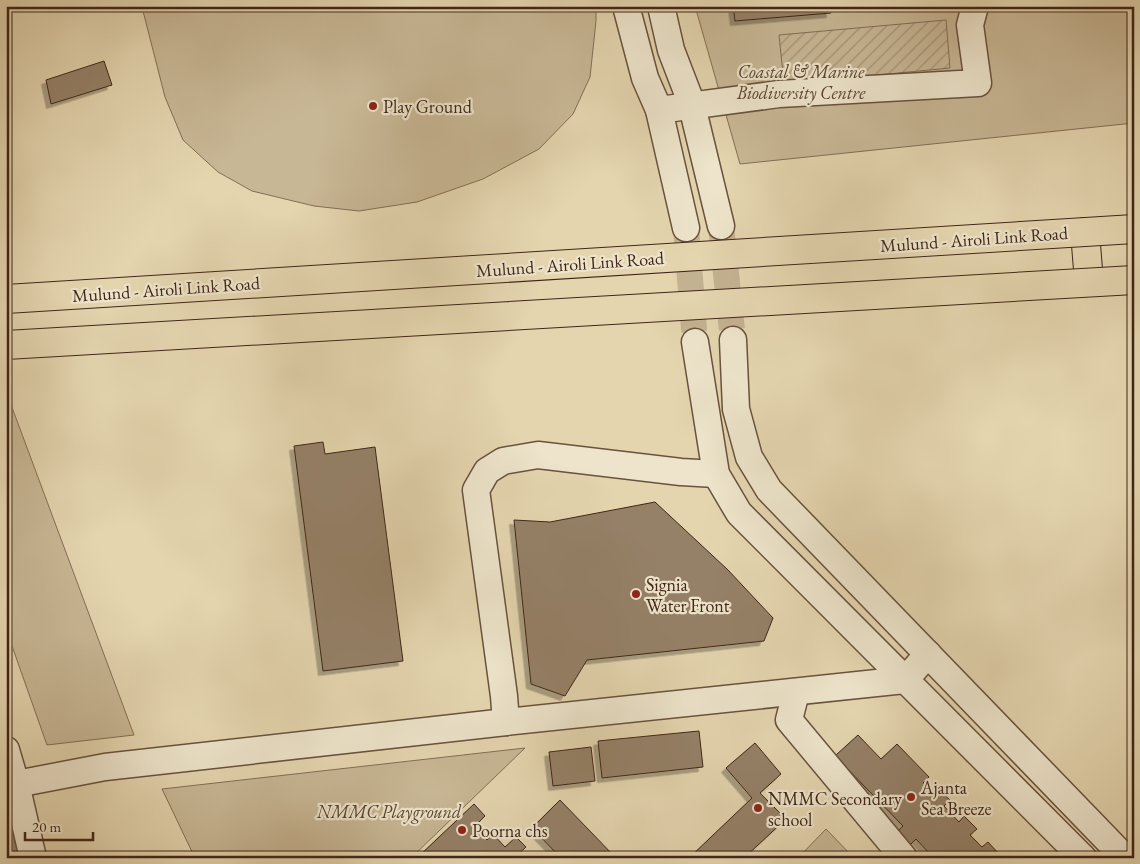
<svg xmlns="http://www.w3.org/2000/svg" width="1140" height="864" font-family="'EB Garamond',serif">
<defs>
<pattern id="garden-furrows" width="10" height="10" patternUnits="userSpaceOnUse" patternTransform="scale(1.25)"><rect width="10" height="10" fill="#c8b795"/><path d="M-1 1l2-2M0 10L10 0M9 11l2-2" fill="none" stroke="#a49579"/></pattern>
<filter id="shadow"><feDropShadow dx="-4.5" dy="4.5" stdDeviation="0" flood-color="#0004"/></filter>
</defs>
<rect width="100%" height="100%" fill="#e4d5af"/>
<filter id="stains"><feTurbulence type="fractalNoise" baseFrequency=".004" numOctaves="4"/><feColorMatrix values="0 0 0 0 .2 0 0 0 0 .09 0 0 0 0 .02 0 0 0 .5 -.17"/></filter>
<radialGradient id="worn" r=".72"><stop offset=".6" stop-color="#630" stop-opacity="0"/><stop offset="1" stop-color="#630" stop-opacity=".3"/></radialGradient>
<!-- park -->
<g fill="#c8b795" stroke="#846e56">
<path d="M 167,6 L 596,6 L 596,21 L 590,77 L 573,114 L 539,149 L 483,179 L 417,202 L 359,211 L 314,206 L 252,191 L 218,172 L 183,140 L 165,97 L 143,11 Z"/>
<path d="M 695,6 L 1134,6 L 1134,123 L 740,164 Z"/>
<path d="M 6,394 L 7,394 L 134,735 L 47,745 L 6,629 Z"/>
<path d="M 525,748 L 411,858 L 195,858 L 162,789 Z"/>
<path d="M 826,829 L 854,858 L 798,858 Z"/>
</g>
<!-- garden -->
<path fill="url(#garden-furrows)" stroke="#846e56" d="M 946,20 L 950,68 L 784,84 L 779,35 Z"/>
<!-- building -->
<g fill="#958167" stroke="#402618" filter="url(#shadow)">
<path d="M 733,6 L 830,6 L 831,13 L 735,21 Z"/>
<path d="M 104,61 L 112,85 L 51,104 L 46,80 Z"/>
<path d="M 323,442 L 325,454 L 375,447 L 403,661 L 323,671 L 294,446 Z"/>
<path d="M 655,502 L 728,570 L 773,618 L 764,641 L 587,660 L 565,696 L 531,684 L 514,520 L 550,522 Z"/>
<path d="M 699,731 L 703,767 L 602,778 L 598,741 Z"/>
<path d="M 858,735 L 881,759 L 897,744 L 929,777 L 923,783 L 934,795 L 939,790 L 950,800 L 944,806 L 959,822 L 964,816 L 977,829 L 970,835 L 982,847 L 988,842 L 1001,856 L 1000,858 L 926,858 L 930,854 L 916,839 L 909,846 L 896,833 L 903,826 L 835,756 Z"/>
<path d="M 755,743 L 781,774 L 760,793 L 786,819 L 744,858 L 689,858 L 752,798 L 726,768 Z"/>
<path d="M 591,747 L 595,781 L 553,786 L 549,752 Z"/>
<path d="M 560,800 L 616,858 L 561,858 L 532,828 Z"/>
<path d="M 13,801 L 26,858 L 6,858 L 6,802 Z"/>
<path d="M 474,804 L 485,816 L 474,827 L 487,840 L 493,834 L 505,847 L 516,837 L 526,847 L 514,858 L 421,858 L 419,856 Z"/>
</g>
<g fill="none" stroke-linecap="round" stroke-linejoin="round">
<!-- minor-tunnel -->
<g stroke="#c3b291" stroke-width="26" stroke-dasharray="26 13" stroke-linecap="butt">
<path d="M 721,226 L 733,340"/>
<path d="M 686,228 L 695,342"/>
</g>
<defs>
<g id="minor">
<path d="M 626,6 L 645,78 L 659,110 L 686,228"/>
<path d="M 661,6 L 671,50 L 691,102 L 721,226"/>
<path d="M 659,110 L 779,94 L 978,83 L 970,25 L 975,6"/>
<path d="M 733,340 L 736,409 L 749,457 L 769,490 L 1125,858"/>
<path d="M 695,342 L 716,474 L 739,513 L 1083,858"/>
<path d="M 796,692 L 789,720 L 904,858"/>
<path d="M 506,722 L 504,696 L 476,490 L 487,471 L 503,461 L 538,455 L 681,472 L 716,474"/>
<path d="M 6,750 L 16,784 L 33,858"/>
<path d="M 6,786 L 105,767 L 506,722 L 905,680 L 928,654"/>
</g>
<path id="major" d="M 1085,232 L 1089,282"/>
</defs>
<!-- minor casing -->
<use href="#minor" stroke="#69523e" stroke-width="29"/>
<!-- major casing -->
<use href="#major" stroke="#402618" stroke-width="30"/>
<!-- minor -->
<use href="#minor" stroke="#ede4cb" stroke-width="26"/>
<!-- major -->
<use href="#major" stroke="#e4d5af" stroke-width="28"/>
<defs>
<g id="major-bridge">
<path d="M 6,299 L 1134,229"/>
<path d="M 6,345 L 1134,280"/>
</g>
</defs>
<!-- major-bridge casing -->
<use href="#major-bridge" stroke="#402618" stroke-width="30" stroke-linecap="butt"/>
<!-- major-bridge -->
<use href="#major-bridge" stroke="#e4d5af" stroke-width="28"/>
</g>
<!-- markers -->
<g fill="#8f2418" stroke="#ede4cb" stroke-width="2">
<circle cx="373" cy="106" r="5"/>
<circle cx="636" cy="594" r="5"/>
<circle cx="911" cy="797" r="5"/>
<circle cx="758" cy="808" r="5"/>
<circle cx="462" cy="830" r="5"/>
</g>
<g text-anchor="middle" dominant-baseline="central" stroke-width="4.5" stroke-linejoin="round" paint-order="stroke">
<!-- park labels -->
<g font-size="18" font-style="italic" fill="#5b4331" stroke="#ede4cb">
<text x="801" y="71">Coastal &amp; Marine<tspan x="801" dy="21">Biodiversity Centre</tspan></text>
<text x="389" y="811">NMMC Playground</text>
</g>
<!-- poi labels -->
<g font-size="18" fill="#402618" stroke="#ede4cb" text-anchor="start">
<text x="383" y="106">Play Ground</text>
<text x="646" y="584">Signia<tspan x="646" dy="21">Water Front</tspan></text>
<text x="921" y="787">Ajanta<tspan x="921" dy="21">Sea Breeze</tspan></text>
<text x="768" y="798">NMMC Secondary<tspan x="768" dy="21">school</tspan></text>
<text x="472" y="830">Poorna chs</text>
</g>
<!-- street labels -->
<g font-size="18" fill="#402618" stroke="#ede4cb">
<text transform="translate(974 239) rotate(-4)">Mulund - Airoli Link Road</text>
<text transform="translate(570 264) rotate(-4)">Mulund - Airoli Link Road</text>
<text transform="translate(166 289) rotate(-4)">Mulund - Airoli Link Road</text>
</g>
</g>
<!-- margin -->
<rect width="1140" height="864" fill="none" stroke="#e4d5af" stroke-width="25"/>
<rect x="8" y="8" width="1125" height="849" fill="none" stroke="#402618" stroke-width="2.5"/>
<rect x="12" y="12" width="1115" height="839" fill="none" stroke="#402618"/>
<!-- scale -->
<path d="M25 832v8h68v-8" fill="none" stroke="#402618" stroke-width="2.5"/>
<text x="32" y="832" font-size="15" fill="#402618" stroke="#ede4cb" stroke-width="4" paint-order="stroke">20 m</text>
<rect width="100%" height="100%" filter="url(#stains)"/>
<rect width="100%" height="100%" fill="url(#worn)"/>
</svg>
